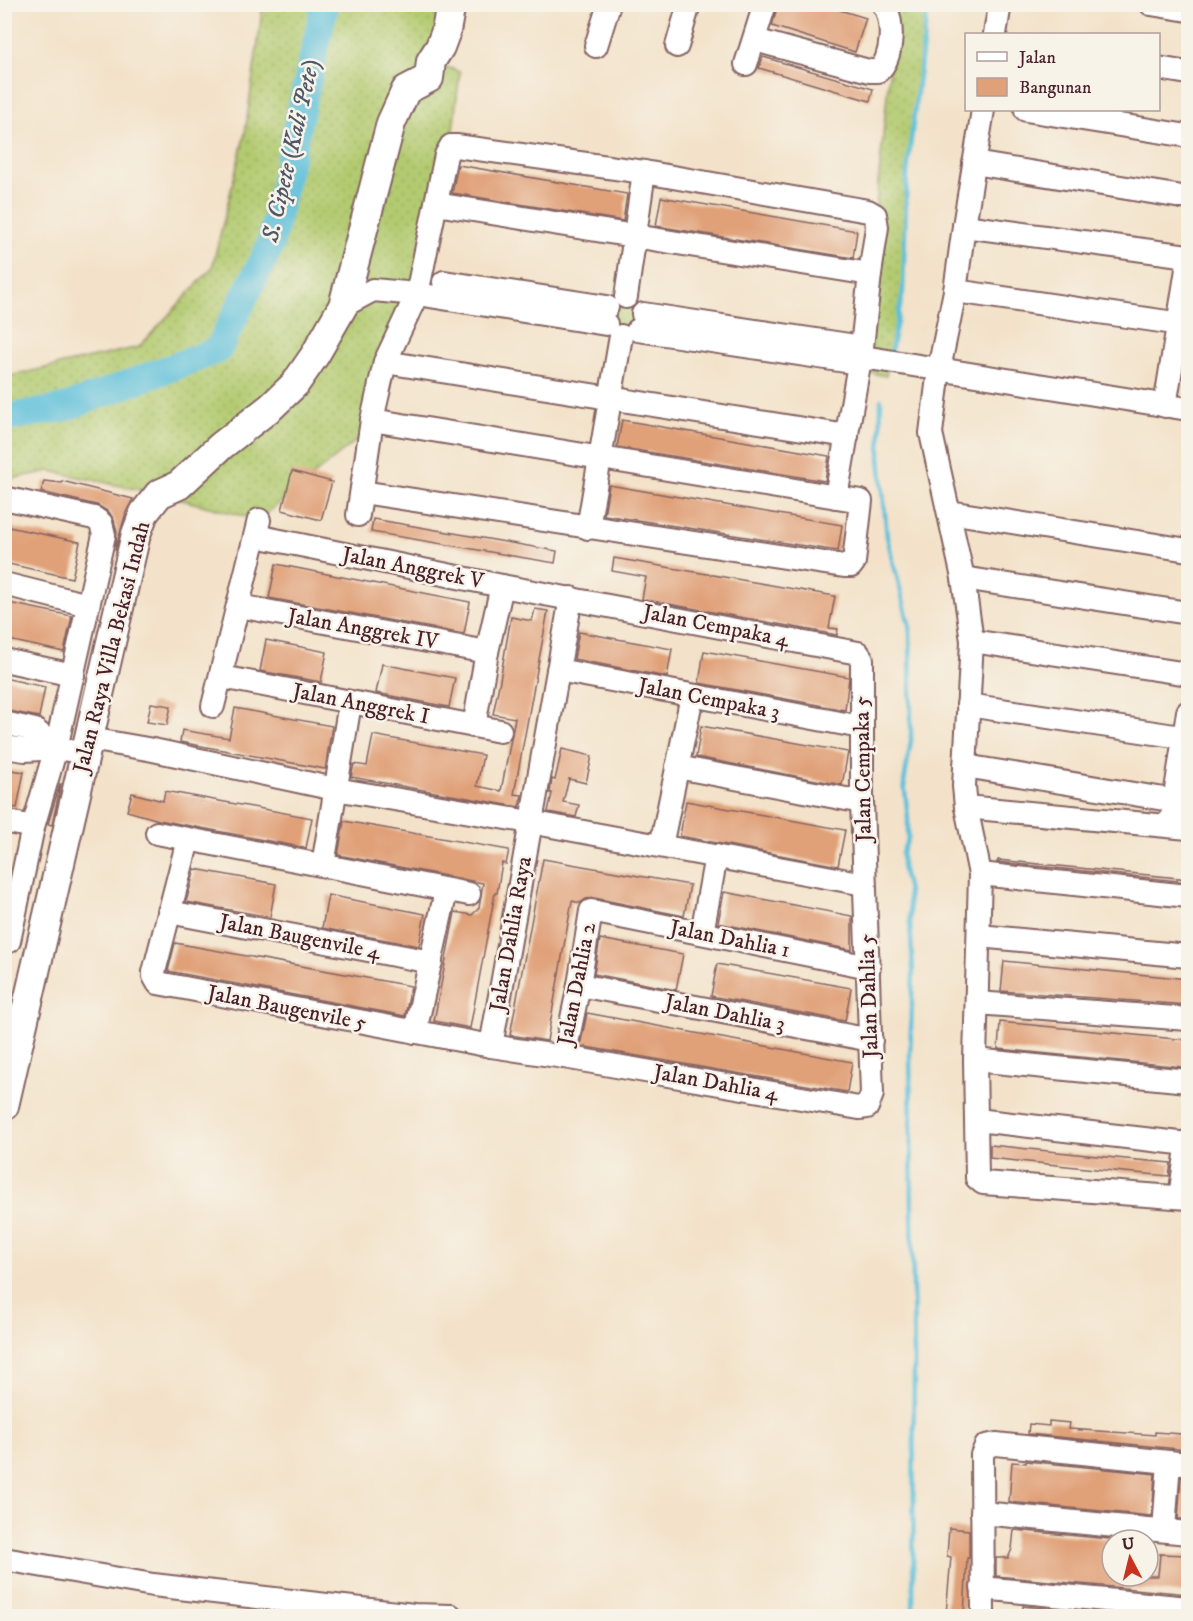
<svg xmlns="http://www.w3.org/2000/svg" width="1193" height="1621" font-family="'IM FELL DW Pica',serif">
<defs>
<pattern id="grass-dots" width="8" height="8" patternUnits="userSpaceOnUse" patternTransform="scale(1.5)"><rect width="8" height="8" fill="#b2ca6f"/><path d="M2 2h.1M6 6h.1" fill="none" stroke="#9bad60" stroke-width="1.8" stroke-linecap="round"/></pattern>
</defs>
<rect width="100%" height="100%" fill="#f7f3e8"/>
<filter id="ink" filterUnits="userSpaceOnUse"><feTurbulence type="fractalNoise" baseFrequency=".0167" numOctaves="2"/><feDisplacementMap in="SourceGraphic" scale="12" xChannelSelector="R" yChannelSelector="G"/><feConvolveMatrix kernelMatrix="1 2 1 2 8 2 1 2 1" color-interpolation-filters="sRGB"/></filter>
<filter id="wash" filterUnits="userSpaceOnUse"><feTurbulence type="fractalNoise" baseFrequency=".008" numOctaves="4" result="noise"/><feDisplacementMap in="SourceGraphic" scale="24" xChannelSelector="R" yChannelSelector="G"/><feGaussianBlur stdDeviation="1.35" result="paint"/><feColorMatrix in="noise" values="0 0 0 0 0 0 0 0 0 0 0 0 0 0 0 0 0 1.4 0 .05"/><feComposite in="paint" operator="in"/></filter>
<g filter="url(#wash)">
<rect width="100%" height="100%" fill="#f3e2c9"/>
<!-- grass -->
<g fill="url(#grass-dots)" stroke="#7e744d" stroke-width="1.5">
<path d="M 263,5 L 451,5 L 431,61 L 460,72 L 451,146 L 420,279 L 607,307 L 616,299 L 635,300 L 641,307 L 638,330 L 417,294 L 364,434 L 259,520 L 159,494 L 50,471 L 5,480 L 5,418 L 27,414 L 5,417 L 5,377 L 139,347 L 212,268 L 245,133 Z"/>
<path d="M 896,5 L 928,5 L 907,172 L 903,292 L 886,376 L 867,372 L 875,215 Z"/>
</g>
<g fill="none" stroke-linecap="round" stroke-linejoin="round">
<!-- stream -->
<g stroke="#5cbfda" stroke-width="4.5">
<path d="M 890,356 L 903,292 L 907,172 L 928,4"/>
<path d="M 881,400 L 880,458 L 887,537 L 910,628 L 911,741 L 904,782 L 908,818 L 908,839 L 902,853 L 902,866 L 908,891 L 913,970 L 910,1055 L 914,1360 L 913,1616"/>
</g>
<!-- river -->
<path stroke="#5cbfda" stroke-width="28" d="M 4,418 L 64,408 L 218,350 L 270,246 L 325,4"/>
</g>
<g id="blocks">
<!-- building -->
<g fill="#e0a078">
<path d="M 778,4 L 820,4 L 866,18 L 855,52 L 772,26 Z"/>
<path d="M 763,57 L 873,89 L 870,101 L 759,68 Z"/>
<path d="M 458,165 L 627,194 L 623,221 L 452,193 Z"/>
<path d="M 661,197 L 857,231 L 853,258 L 656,226 Z"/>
<path d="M 622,420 L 829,456 L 825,481 L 617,447 Z"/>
<path d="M 292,471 L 332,482 L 321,520 L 282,510 Z"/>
<path d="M 44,481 L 62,483 L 62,481 L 133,499 L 126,512 L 115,551 L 117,532 L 114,520 L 109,512 L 97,505 L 41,492 Z"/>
<path d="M 609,485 L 842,525 L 838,551 L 604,515 Z"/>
<path d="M 373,519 L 557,551 L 555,563 L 371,532 Z"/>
<path d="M 4,526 L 80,542 L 72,578 L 4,563 Z"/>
<path d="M 614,558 L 835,596 L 829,628 L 838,629 L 837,635 L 642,599 L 646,577 L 612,571 Z"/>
<path d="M 276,564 L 470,602 L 464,634 L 269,598 Z"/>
<path d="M 4,602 L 72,616 L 64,652 L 4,639 Z"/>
<path d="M 535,609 L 548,611 L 514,794 L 522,795 L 519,807 L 351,777 L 354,764 L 367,766 L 373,735 L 483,755 L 477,786 L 501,791 L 515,718 L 493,714 L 500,680 L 511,617 L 532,621 Z"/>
<path d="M 579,632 L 672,649 L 667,677 L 574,659 Z"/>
<path d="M 266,640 L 327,652 L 321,682 L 260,671 Z"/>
<path d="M 704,651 L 849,677 L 845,710 L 699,683 Z"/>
<path d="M 382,664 L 455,678 L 449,707 L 376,693 Z"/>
<path d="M 4,678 L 45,687 L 39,717 L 4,710 L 7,692 L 4,691 Z"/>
<path d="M 151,703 L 171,706 L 167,725 L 147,722 Z"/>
<path d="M 235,708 L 332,726 L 325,769 L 180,742 L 182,730 L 229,738 Z"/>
<path d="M 701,726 L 848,752 L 842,785 L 696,757 Z"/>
<path d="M 562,749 L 592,756 L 586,783 L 569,779 L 563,802 L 579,805 L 576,817 L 548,812 L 552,793 L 550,793 L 552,779 L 555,780 Z"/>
<path d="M 4,769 L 24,772 L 17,808 L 4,806 Z"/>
<path d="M 60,784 L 61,784 L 52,825 L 48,824 Z"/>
<path d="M 165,791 L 312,818 L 306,848 L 159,820 L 127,811 L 132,793 L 163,801 Z"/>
<path d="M 686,801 L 845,830 L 838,866 L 680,836 Z"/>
<path d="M 344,821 L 509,850 L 506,864 L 502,863 L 497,893 L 495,893 L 470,1028 L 434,1021 L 455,912 L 472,915 L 479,908 L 483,883 L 338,855 Z"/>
<path d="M 543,859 L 690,885 L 684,916 L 594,898 L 586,899 L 580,903 L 572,901 L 547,1041 L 510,1035 Z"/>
<path d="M 998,860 L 1188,879 L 1188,882 L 997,862 Z"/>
<path d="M 195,869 L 276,884 L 270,917 L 186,902 Z"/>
<path d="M 724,892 L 852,916 L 852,950 L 718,923 Z"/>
<path d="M 328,895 L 425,914 L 419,946 L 322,928 Z"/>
<path d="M 600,939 L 683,954 L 676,990 L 594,974 Z"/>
<path d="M 175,943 L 411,986 L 405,1016 L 168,971 Z"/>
<path d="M 1004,961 L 1188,979 L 1187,1005 L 1001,991 Z"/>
<path d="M 717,964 L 851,988 L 845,1021 L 711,996 Z"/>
<path d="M 587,1013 L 852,1062 L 847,1092 L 580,1046 Z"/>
<path d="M 1000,1022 L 1186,1040 L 1183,1067 L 998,1049 Z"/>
<path d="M 990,1145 L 1126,1159 L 1171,1163 L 1169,1176 L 1124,1172 L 990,1158 Z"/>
<path d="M 1049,1421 L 1070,1423 L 1069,1429 L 1155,1435 L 1155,1432 L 1182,1434 L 1182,1438 L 1188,1438 L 1188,1450 L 1028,1434 L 1029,1424 L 1049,1426 Z"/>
<path d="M 1026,1461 L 1155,1474 L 1152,1516 L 1009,1502 L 1012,1462 L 1026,1463 Z"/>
<path d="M 1181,1477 L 1188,1477 L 1188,1519 L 1178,1519 Z"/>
<path d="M 949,1528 L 969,1530 L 969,1558 L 967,1558 L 964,1615 L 946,1614 L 951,1557 L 947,1556 Z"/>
<path d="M 1014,1530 L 1120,1540 L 1112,1540 L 1112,1576 L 1158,1576 L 1160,1554 L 1188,1555 L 1188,1594 L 996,1576 L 996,1558 L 1008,1558 L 1012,1549 Z"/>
<path d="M 1023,1606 L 1136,1617 L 1022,1617 Z"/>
</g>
</g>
</g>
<g filter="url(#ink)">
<use href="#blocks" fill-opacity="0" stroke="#856362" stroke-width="1.5"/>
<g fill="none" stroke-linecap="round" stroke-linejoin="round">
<defs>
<g id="minor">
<path d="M 1151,4 L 1188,10"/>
<path d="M 995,34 L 1000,4"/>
<path d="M 755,40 L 869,71 L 878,71 C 893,60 895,19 883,4"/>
<path d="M 596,46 L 609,4"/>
<path d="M 677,46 L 689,4"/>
<path d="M 746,64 L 765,4"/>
<path d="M 1158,68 L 1188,73"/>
<path d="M 1026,110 L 1188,136"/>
<path d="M 974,163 L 1188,198"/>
<path d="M 436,204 L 870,274"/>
<path d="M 964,226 L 983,110"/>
<path d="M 1188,256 L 964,226 L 955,291 L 939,369 L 931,433 L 963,578 L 972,641 L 964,786 L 966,807 L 980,874 L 975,1060 L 977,1178 L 983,1183 L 1188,1198"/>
<path d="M 444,282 L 607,307"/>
<path d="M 955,291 L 1188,325"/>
<path d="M 626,297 L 644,172"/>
<path d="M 343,306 L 373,290 L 417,294 L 606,324"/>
<path d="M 643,314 L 862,347"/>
<path d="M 638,330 L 859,363 L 869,358 L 1188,409"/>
<path d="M 385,362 L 847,436"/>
<path d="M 1165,406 L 1188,263"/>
<path d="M 362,492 L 844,566 L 851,566 L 854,562 L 861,501 L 372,420"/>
<path d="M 4,498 L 94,518 L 101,523 L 104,535 L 56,748 L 33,827 L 9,941"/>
<path d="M 949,512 L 1188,550"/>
<path d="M 358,515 L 372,420 L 385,362 L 417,294 L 446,155 L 451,146 L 456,146 L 644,172 L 868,211 L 875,215 L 877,227 L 870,274 L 862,347 L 836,497"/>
<path d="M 588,528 L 621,336"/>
<path d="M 963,578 L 1188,613"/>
<path d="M 4,584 L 88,605"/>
<path d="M 239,606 L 487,652"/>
<path d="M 972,641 L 1188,674"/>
<path d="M 4,660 L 73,675"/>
<path d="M 558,670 L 861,727"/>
<path d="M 222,677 L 500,731"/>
<path d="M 968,705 L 1188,738"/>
<path d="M 213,706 L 259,520"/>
<path d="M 4,723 L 35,730 L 56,748"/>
<path d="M 474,726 L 487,652 L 502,586"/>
<path d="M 90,739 L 153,750 L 335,789 L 530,822 L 864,884"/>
<path d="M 4,747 L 25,750 L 56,748 L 68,750"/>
<path d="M 965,766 L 1188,803"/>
<path d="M 677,767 L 862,802"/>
<path d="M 966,807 L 1188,828"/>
<path d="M 1172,816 L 1188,712"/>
<path d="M 4,821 L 33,827"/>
<path d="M 157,833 L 469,894"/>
<path d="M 188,840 L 154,972 L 154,976 L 158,983 L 491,1046 L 564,1057 L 859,1108 L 867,1107 L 872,1094 L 862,802 L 862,659 L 858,653 L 502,586 L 256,536"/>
<path d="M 661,846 L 692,696"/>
<path d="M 323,865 L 350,703"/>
<path d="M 980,874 L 1188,896"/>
<path d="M 169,912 L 431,962"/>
<path d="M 702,933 L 716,856"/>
<path d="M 979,936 L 1188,956"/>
<path d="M 579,985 L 871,1040"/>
<path d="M 977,1003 L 1188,1019"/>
<path d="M 415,1032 L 446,891"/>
<path d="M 491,1046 L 571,598"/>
<path d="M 564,1057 L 579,985 L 591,911 L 869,967"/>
<path d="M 975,1060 L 1188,1081"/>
<path d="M 977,1120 L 1188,1144"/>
<path d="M 1180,1197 L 1188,1141"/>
<path d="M 982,1513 L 1188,1533"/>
<path d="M 1164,1530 L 1169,1462"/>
<path d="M 4,1559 L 153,1585 L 414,1615 L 451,1616"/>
<path d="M 982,1588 L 1188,1608"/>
<path d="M 983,1616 L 982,1455 L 986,1446 L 996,1444 L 1188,1464"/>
</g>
<path id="major" d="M 4,1106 L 136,534 L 144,513 L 159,494 L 179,485 L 221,446 L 271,407 L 295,384 L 315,355 L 343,306 L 391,123 L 406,90 L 429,78 L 431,61 L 440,47 L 446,31 L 451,4"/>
</defs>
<!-- minor casing -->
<use href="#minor" stroke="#856362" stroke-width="26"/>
<!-- major casing -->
<use href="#major" stroke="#856362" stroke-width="32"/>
<!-- minor -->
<use href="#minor" stroke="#fff" stroke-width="22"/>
<!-- major -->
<use href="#major" stroke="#fff" stroke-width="28"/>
</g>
</g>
<g text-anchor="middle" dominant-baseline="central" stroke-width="5" stroke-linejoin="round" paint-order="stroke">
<!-- street labels -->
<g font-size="22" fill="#4a1f2b" stroke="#f7f3e8">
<text transform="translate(413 568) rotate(11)">Jalan Anggrek V</text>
<text transform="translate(716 626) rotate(11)">Jalan Cempaka 4</text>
<text transform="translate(363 629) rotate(10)">Jalan Anggrek IV</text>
<text transform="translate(112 647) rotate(-76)">Jalan Raya Villa Bekasi Indah</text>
<text transform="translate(709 699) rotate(11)">Jalan Cempaka 3</text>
<text transform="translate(361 704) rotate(11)">Jalan Anggrek I</text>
<text transform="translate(863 769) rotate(-91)">Jalan Cempaka 5</text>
<text transform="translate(511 934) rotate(-80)">Jalan Dahlia Raya</text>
<text transform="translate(300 937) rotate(11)">Jalan Baugenvile 4</text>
<text transform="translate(730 939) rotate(11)">Jalan Dahlia 1</text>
<text transform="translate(577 984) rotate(-79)">Jalan Dahlia 2</text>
<text transform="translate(869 996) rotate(-92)">Jalan Dahlia 5</text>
<text transform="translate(287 1008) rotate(11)">Jalan Baugenvile 5</text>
<text transform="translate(725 1013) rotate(11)">Jalan Dahlia 3</text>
<text transform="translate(716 1083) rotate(10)">Jalan Dahlia 4</text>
</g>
<!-- water labels -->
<g font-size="24" font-style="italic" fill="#505768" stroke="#f7f3e8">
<text transform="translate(291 151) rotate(-77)">S. Cipete (Kali Pete)</text>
</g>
</g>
<!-- margin -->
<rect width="1193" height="1621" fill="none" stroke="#f7f3e8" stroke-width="24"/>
<!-- legend -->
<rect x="965" y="33" width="195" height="78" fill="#f7f3e8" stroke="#b29e9c" stroke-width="1.5"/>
<rect x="977" y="52" width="30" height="9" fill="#ffffff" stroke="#b29e9c" stroke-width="1.5"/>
<text x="1019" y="63" font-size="18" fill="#4a1f2b">Jalan</text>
<rect x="977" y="78" width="30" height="18" fill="#e0a078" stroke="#b29e9c" stroke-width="1.5"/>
<text x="1019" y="93" font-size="18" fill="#4a1f2b">Bangunan</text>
<!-- north arrow -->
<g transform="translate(1130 1558) rotate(353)"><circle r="28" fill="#f7f3e8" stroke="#b29e9c" stroke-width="1.5"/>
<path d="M0-4.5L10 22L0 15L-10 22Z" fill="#c8321e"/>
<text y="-9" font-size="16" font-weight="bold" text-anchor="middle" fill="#4a1f2b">U</text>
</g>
</svg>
